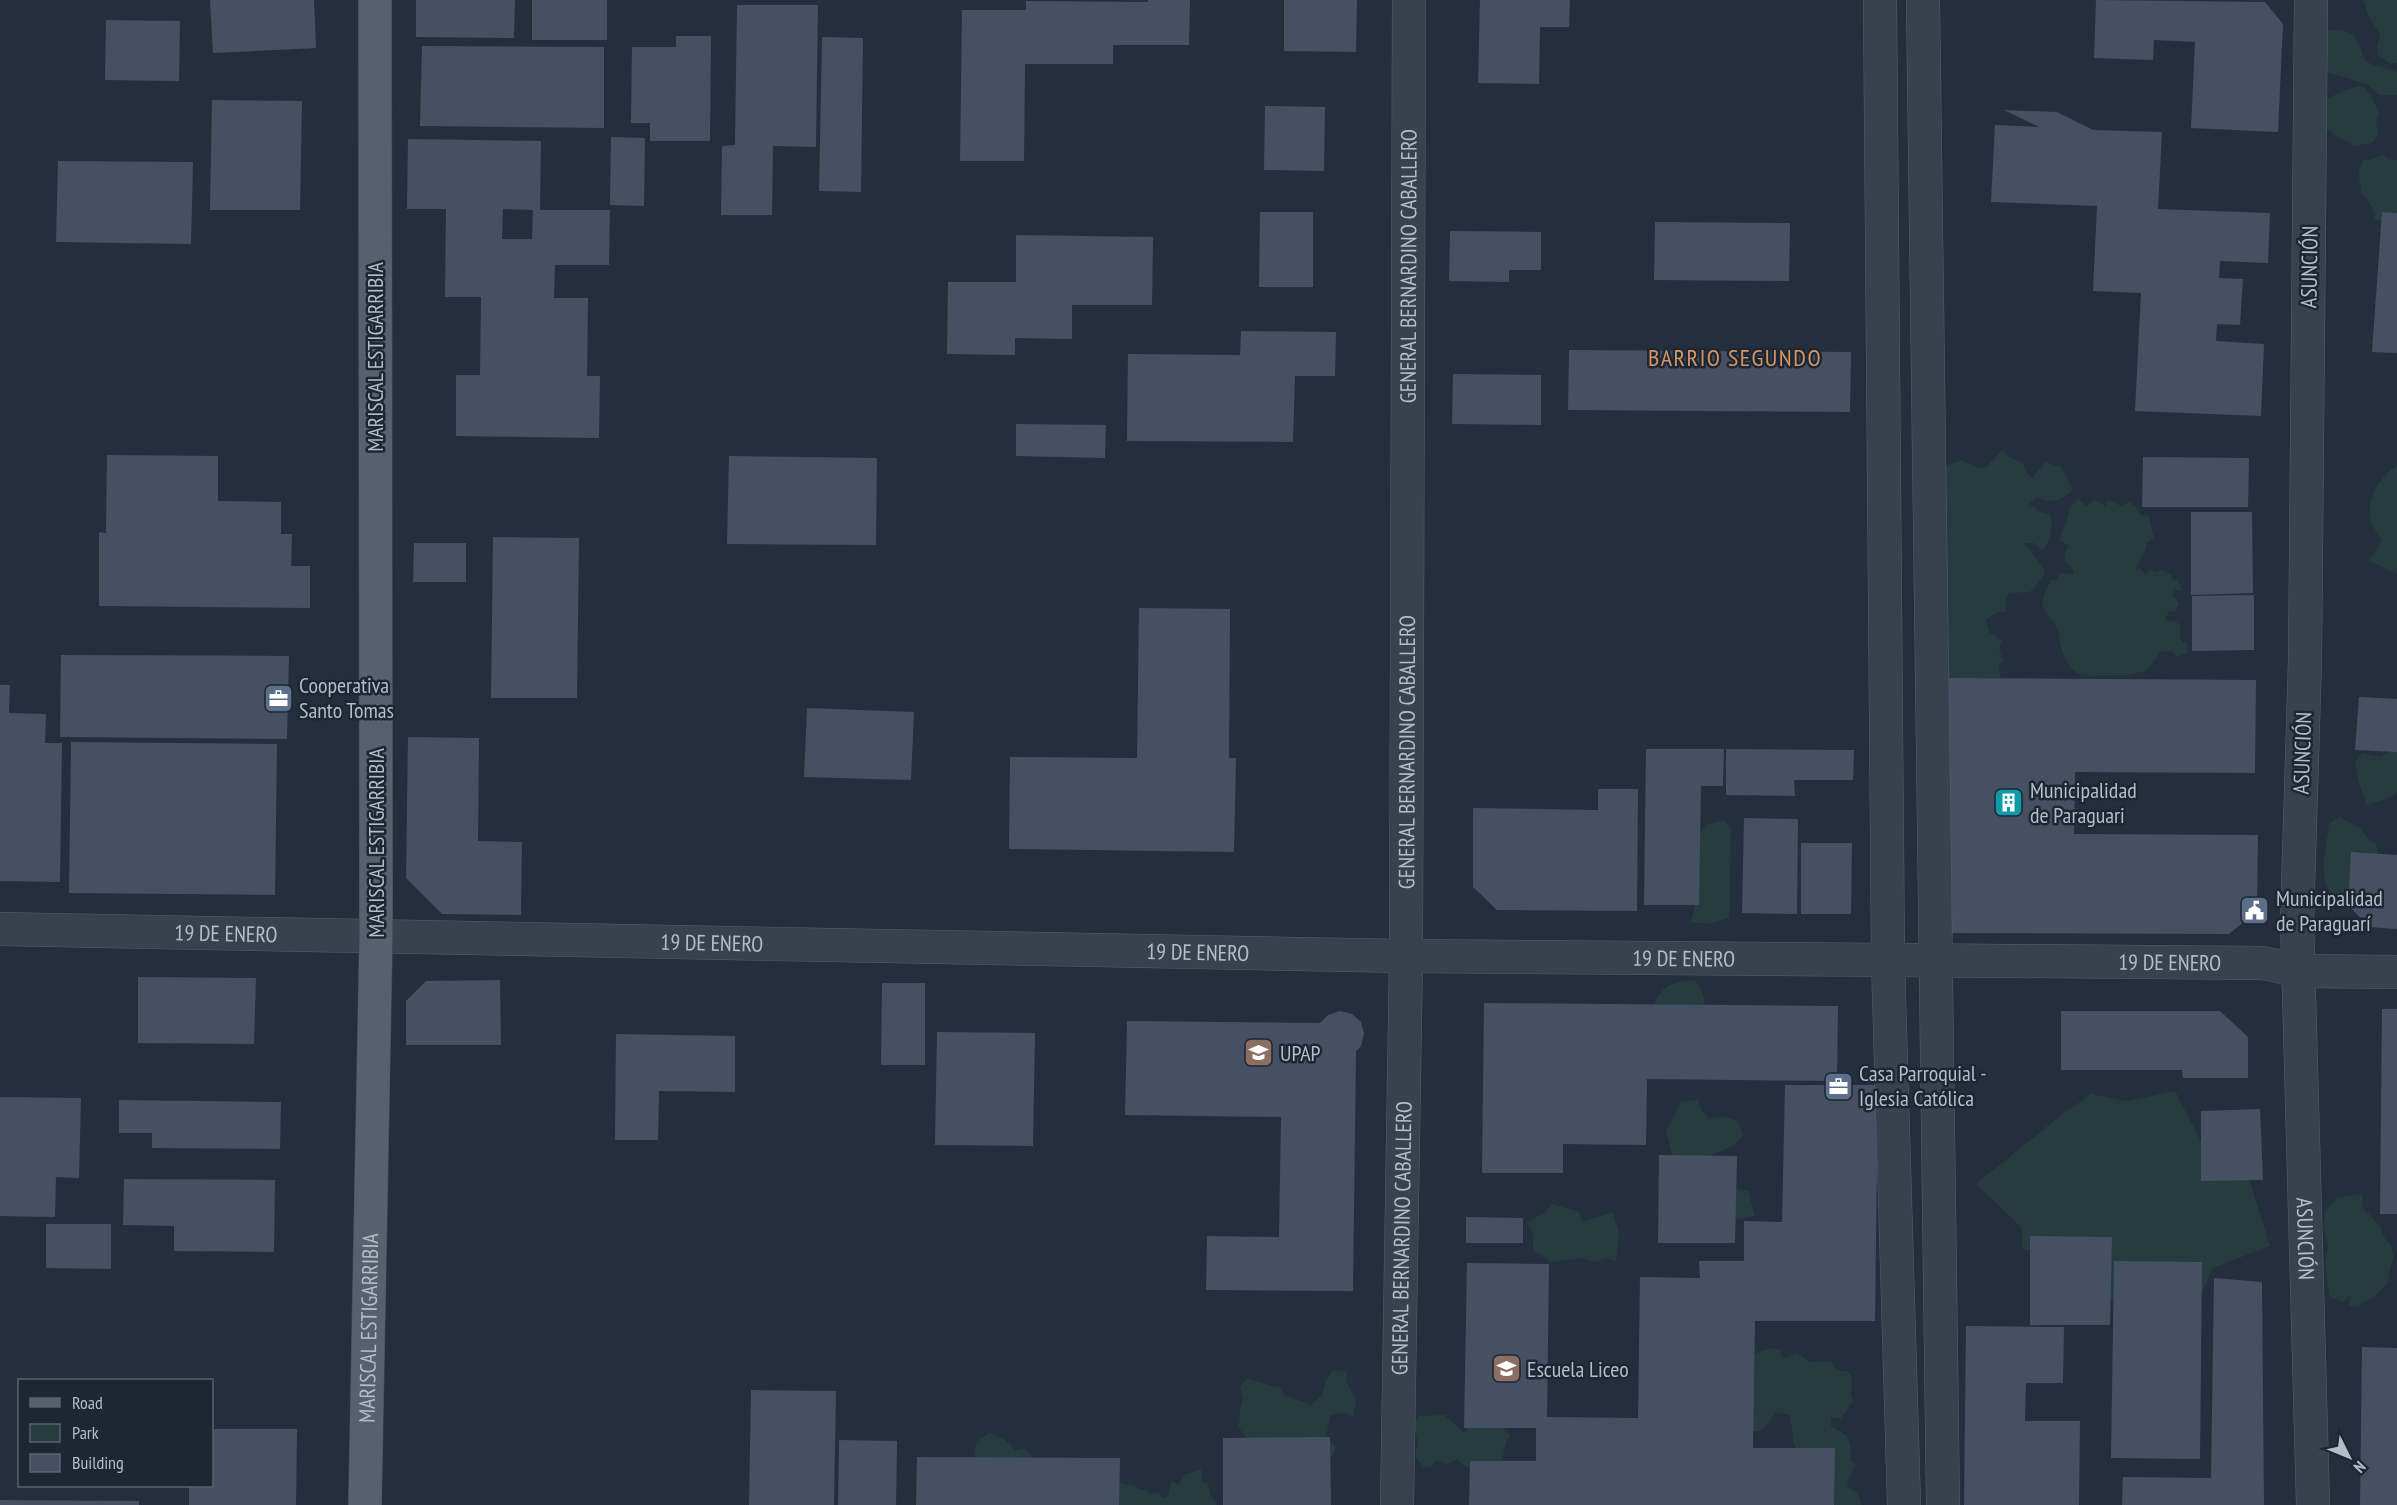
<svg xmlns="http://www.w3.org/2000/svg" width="2397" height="1505" font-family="'PT Sans Narrow',sans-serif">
<rect width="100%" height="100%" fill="#242f3e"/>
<!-- green -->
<g fill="#263c3f">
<path d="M 2363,0 L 2397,0 L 2397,63 L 2391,64 L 2378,55 L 2377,48 L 2380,35 L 2368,15 Z"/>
<path d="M 2320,30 C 2340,31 2352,27 2360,47 C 2362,51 2363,58 2366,61 C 2370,65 2390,69 2397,72 L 2397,95 L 2379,95 L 2368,85 L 2328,72 L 2320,64 Z"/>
<path d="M 2363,85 L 2370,94 L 2379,113 L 2376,121 L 2378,136 L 2372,143 L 2354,146 L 2324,128 L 2321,101 C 2336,95 2347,88 2363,85 Z"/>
<path d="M 2383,155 L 2388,159 L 2397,160 L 2397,225 L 2374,219 L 2376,213 L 2360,190 L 2361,186 C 2358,175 2358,169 2364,159 L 2369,160 Z"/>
<path d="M 2003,450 L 2010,458 L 2022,462 L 2027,473 L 2033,479 L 2037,472 L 2046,462 L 2062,468 L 2073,490 C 2063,501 2050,504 2037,497 L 2029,504 L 2041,512 L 2050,514 C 2053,526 2052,541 2042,550 L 2034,543 L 2024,543 L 2045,570 L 2043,577 L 2030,592 L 2009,593 L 2005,603 L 2007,612 L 1998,612 L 1986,619 L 1989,632 L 2002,641 L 1999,649 L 2004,662 L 1999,664 L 2001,681 L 1989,677 L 1975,681 L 1942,677 L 1942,467 L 1962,460 L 1979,468 L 1986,467 Z"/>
<path d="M 2397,465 L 2397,574 L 2369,560 L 2382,541 C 2379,535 2374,529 2372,524 C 2364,501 2379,478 2397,465 Z"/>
<path d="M 2078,499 L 2087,506 L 2095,500 L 2105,506 L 2109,500 L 2121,506 L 2129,502 L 2136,507 L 2141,515 L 2149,517 L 2154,538 L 2147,543 C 2146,553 2138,560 2135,570 L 2140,568 L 2145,574 L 2151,569 L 2154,572 L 2161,570 L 2171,574 L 2173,579 L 2178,581 L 2183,591 L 2175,590 L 2172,595 L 2179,603 L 2176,611 L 2169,612 L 2165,618 L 2169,622 L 2175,621 L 2180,625 L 2180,638 L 2183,642 L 2187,643 L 2188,652 L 2178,657 L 2172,652 L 2161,651 L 2151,666 L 2144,672 C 2139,671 2137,674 2131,675 C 2117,676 2103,675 2089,676 C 2068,676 2061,651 2059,635 C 2057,624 2048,615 2043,607 L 2043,598 L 2050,581 L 2057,579 L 2060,573 L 2073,574 L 2074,570 L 2067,564 L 2064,555 L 2069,546 L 2059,540 C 2062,529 2069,520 2069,509 Z"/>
<path d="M 2397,747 L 2397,792 L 2389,798 L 2367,805 L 2359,783 L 2355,762 L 2362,753 L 2380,757 Z"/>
<path d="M 2340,817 L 2360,828 L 2369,840 L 2376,843 L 2378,853 L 2356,892 L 2345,898 L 2331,895 C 2317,873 2327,848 2329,823 Z"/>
<path d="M 1725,820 L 1731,830 L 1729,918 L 1707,924 L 1691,922 L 1696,901 L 1692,842 L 1708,824 Z"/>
<path d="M 1695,980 C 1704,992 1706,1000 1703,1015 L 1649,1016 C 1659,989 1666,982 1695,980 Z"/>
<path d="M 2175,1091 L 2201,1141 L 2242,1156 L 2270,1246 L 2213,1268 L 2202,1292 L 2116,1301 L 2092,1306 L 2062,1258 L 2023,1249 L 2021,1227 L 1976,1184 L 2055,1120 L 2091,1094 L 2126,1101 Z"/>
<path d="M 1698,1100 L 1701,1110 L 1709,1118 L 1725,1117 L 1738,1121 L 1743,1135 L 1735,1145 L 1711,1155 L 1709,1162 L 1727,1187 L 1748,1191 L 1755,1216 L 1727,1221 L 1684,1195 L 1666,1132 L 1681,1102 Z"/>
<path d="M 2362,1194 L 2363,1208 L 2381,1227 L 2383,1236 L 2391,1246 L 2394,1258 L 2390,1269 L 2388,1283 L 2376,1295 L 2357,1307 L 2349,1306 L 2350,1295 L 2343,1302 L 2329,1296 L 2325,1263 L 2328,1246 L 2324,1226 L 2326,1210 L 2337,1198 Z"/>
<path d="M 1552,1204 L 1579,1212 L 1582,1222 L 1613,1212 L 1619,1235 L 1616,1261 L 1606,1258 L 1595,1262 L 1583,1258 L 1551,1262 L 1533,1250 L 1533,1234 L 1527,1222 L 1544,1213 Z"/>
<path d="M 1774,1348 L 1781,1351 L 1781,1356 L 1784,1358 L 1797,1353 L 1809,1362 L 1830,1361 L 1838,1371 L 1846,1371 L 1852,1377 L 1851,1394 L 1853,1401 L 1841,1418 L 1831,1418 L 1831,1426 L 1847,1436 L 1851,1451 L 1851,1461 L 1856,1465 L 1847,1480 L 1848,1487 C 1856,1491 1861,1496 1861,1505 L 1824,1505 L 1794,1444 L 1790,1415 L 1775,1412 L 1769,1423 L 1760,1431 L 1742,1432 L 1752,1354 Z"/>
<path d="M 1333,1370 L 1347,1372 L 1346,1381 L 1356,1401 L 1353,1417 L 1345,1413 L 1330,1415 L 1326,1438 L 1336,1447 L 1332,1457 L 1317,1459 L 1243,1452 L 1246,1437 L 1238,1427 C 1242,1417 1238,1409 1243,1399 L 1240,1387 L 1246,1379 C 1258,1381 1268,1386 1280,1387 C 1285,1401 1300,1398 1311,1405 L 1322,1395 L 1325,1383 Z"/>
<path d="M 1444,1415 L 1464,1433 L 1473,1424 L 1500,1426 L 1510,1435 L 1506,1442 L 1502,1461 C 1485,1465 1469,1474 1457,1459 L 1445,1465 L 1437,1460 L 1432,1466 L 1424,1467 L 1415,1456 L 1418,1443 L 1413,1423 L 1419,1416 Z"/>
<path d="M 989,1433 L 1005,1440 L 1015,1450 L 1026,1448 L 1036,1464 L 974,1460 L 976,1442 Z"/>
<path d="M 1201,1469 L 1202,1482 L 1208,1484 L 1210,1495 L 1217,1502 L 1216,1505 L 1107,1505 L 1117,1482 L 1135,1486 L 1140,1490 L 1146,1490 L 1151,1494 L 1159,1493 L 1162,1498 L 1168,1496 L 1171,1482 L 1179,1484 L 1184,1475 Z"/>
</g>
<!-- building -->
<g fill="#455162" fill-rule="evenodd">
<path d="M 210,0 L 314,0 L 316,48 L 213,53 Z"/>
<path d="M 416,0 L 515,0 L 514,38 L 416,37 Z"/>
<rect x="532" y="0" width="75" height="40"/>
<path d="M 1148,0 L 1190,0 L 1189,45 L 1113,45 L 1113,64 L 1025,64 L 1024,161 L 960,161 L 962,10 L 1026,10 L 1026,1 L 1148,2 Z"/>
<path d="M 1284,0 L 1357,0 L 1356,52 L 1284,51 Z"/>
<path d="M 1480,0 L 1570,0 L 1569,27 L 1540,27 L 1539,84 L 1478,83 Z"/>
<path d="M 2096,0 L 2265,2 L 2283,24 L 2278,132 L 2191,128 L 2195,42 L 2154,40 L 2153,60 L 2094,58 Z"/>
<path d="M 737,5 L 818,5 L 816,147 L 773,146 L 772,215 L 721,215 L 722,146 L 735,145 Z"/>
<path d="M 106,20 L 180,21 L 179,81 L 105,80 Z"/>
<path d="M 676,36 L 711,36 L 710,141 L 650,141 L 650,123 L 631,123 L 632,47 L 676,47 Z"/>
<path d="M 822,37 L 863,38 L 861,192 L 819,191 Z"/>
<path d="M 422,46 L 604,47 L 604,128 L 420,126 Z"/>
<path d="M 212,100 L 302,101 L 300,210 L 210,210 Z"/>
<path d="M 1265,106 L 1325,107 L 1324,171 L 1264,170 Z"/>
<path d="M 2004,110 L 2057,112 L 2093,130 L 2162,132 L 2158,209 L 2270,213 L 2268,263 L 2220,261 L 2219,278 L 2243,279 L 2240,325 L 2217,324 L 2216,341 L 2264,344 L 2261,416 L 2135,411 L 2141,293 L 2093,291 L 2097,206 L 1991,202 L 1995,125 L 2039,127 Z"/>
<path d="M 611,137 L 645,138 L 644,206 L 610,205 Z"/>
<path d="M 408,139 L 541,141 L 540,210 L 610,210 L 609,265 L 555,265 L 554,298 L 588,298 L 587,376 L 600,376 L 599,438 L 456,436 L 456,375 L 480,375 L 481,297 L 445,297 L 446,209 L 407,209 ZM 503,209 L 533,210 L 532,239 L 502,239 Z"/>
<path d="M 58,161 L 193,162 L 191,244 L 56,242 Z"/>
<path d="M 1260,212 L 1313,212 L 1313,287 L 1259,287 Z"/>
<path d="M 2382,212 L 2397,213 L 2397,353 L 2372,352 Z"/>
<path d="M 1655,222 L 1790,223 L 1789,281 L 1654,280 Z"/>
<path d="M 1450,231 L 1541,232 L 1541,270 L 1509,270 L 1509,282 L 1449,281 Z"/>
<path d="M 1016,235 L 1153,237 L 1152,305 L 1072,305 L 1072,339 L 1015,338 L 1015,355 L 947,354 L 948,282 L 1016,282 Z"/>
<path d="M 1241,331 L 1336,332 L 1335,376 L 1295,376 L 1293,442 L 1127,441 L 1128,354 L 1240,355 Z"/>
<path d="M 1569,350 L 1851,352 L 1850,412 L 1568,410 Z"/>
<path d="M 1453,374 L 1541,375 L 1541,425 L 1452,424 Z"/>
<path d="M 1016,424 L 1106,425 L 1105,458 L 1016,456 Z"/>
<path d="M 107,455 L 218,456 L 218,501 L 281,502 L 281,534 L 292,534 L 291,566 L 310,566 L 310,608 L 99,606 L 99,532 L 106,533 Z"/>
<path d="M 729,456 L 877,458 L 876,545 L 727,544 Z"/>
<path d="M 2143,457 L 2249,458 L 2248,507 L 2142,507 Z"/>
<path d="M 2191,512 L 2252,512 L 2253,593 L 2191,595 Z"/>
<path d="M 493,537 L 579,538 L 577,698 L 491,698 Z"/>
<path d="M 414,543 L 466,543 L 466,582 L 413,582 Z"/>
<path d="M 2254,595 L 2254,650 L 2192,651 L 2192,596 Z"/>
<path d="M 1139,608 L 1230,609 L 1229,758 L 1236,758 L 1234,852 L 1009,849 L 1010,757 L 1137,758 Z"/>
<path d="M 61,655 L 289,656 L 287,739 L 60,737 Z"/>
<path d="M 1945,678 L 2256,680 L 2255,773 L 2075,772 L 2074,834 L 2258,835 L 2257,911 L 2229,934 L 1943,933 Z"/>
<path d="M 0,685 L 10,685 L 9,713 L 46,714 L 45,743 L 62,743 L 60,882 L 0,881 Z"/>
<path d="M 2359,697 L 2397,699 L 2397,752 L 2355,750 Z"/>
<path d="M 807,708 L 914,712 L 911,780 L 804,777 Z"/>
<path d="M 408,737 L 479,738 L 478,841 L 522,842 L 521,915 L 442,914 L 406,878 Z"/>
<path d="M 71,742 L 277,744 L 275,895 L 69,893 Z"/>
<path d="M 1646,749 L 1724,749 L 1723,786 L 1701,786 L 1699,905 L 1644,905 Z"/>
<path d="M 1726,749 L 1854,750 L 1853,780 L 1794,780 L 1795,796 L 1726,795 Z"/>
<path d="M 1598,789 L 1638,789 L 1637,911 L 1497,910 L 1473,887 L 1473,808 L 1598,810 Z"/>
<path d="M 1744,818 L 1798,819 L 1797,914 L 1742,913 Z"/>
<path d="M 1801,843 L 1852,843 L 1851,914 L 1801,914 Z"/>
<path d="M 2351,852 L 2397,855 L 2397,929 L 2369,927 L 2348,905 Z"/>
<path d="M 138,977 L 256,978 L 254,1044 L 138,1043 Z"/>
<path d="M 500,980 L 501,1045 L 406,1045 L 406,1001 L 426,981 Z"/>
<path d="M 882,983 L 925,983 L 925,1065 L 881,1065 Z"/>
<path d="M 1484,1003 L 1838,1006 L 1837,1081 L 1647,1079 L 1646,1145 L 1563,1144 L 1563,1173 L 1482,1173 Z"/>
<path d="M 2382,1009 L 2397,1009 L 2397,1214 L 2380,1214 Z"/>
<path d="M 1340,1011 L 1352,1014 L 1361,1022 L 1364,1034 L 1361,1046 L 1356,1051 L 1353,1291 L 1206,1290 L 1207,1236 L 1279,1237 L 1281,1117 L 1125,1115 L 1127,1021 L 1320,1023 L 1328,1015 Z"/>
<path d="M 2061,1011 L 2220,1011 L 2248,1037 L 2248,1078 L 2183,1078 L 2182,1070 L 2061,1070 Z"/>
<path d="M 937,1032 L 1035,1033 L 1033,1146 L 935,1145 Z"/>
<path d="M 616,1034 L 735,1036 L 735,1092 L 659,1091 L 658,1140 L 615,1140 Z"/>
<path d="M 1785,1085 L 1878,1085 L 1875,1321 L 1755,1321 L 1753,1448 L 1835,1448 L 1834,1505 L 1469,1505 L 1470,1461 L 1536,1461 L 1536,1428 L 1464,1428 L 1467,1263 L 1549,1264 L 1547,1417 L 1638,1418 L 1640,1277 L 1700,1278 L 1699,1261 L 1744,1261 L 1744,1221 L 1782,1222 Z"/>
<path d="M 0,1097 L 81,1098 L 79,1178 L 56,1177 L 55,1217 L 0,1216 Z"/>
<path d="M 119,1100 L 281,1102 L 280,1149 L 152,1148 L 152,1133 L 119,1133 Z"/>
<path d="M 2260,1109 L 2263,1180 L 2201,1181 L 2201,1111 Z"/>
<path d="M 1659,1155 L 1737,1156 L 1735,1243 L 1658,1243 Z"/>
<path d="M 124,1179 L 275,1180 L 274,1252 L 174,1251 L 174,1226 L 123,1225 Z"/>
<path d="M 1466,1217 L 1523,1218 L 1523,1243 L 1466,1243 Z"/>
<path d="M 46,1224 L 111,1224 L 111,1269 L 46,1268 Z"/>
<path d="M 2030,1236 L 2112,1237 L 2110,1325 L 2030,1325 Z"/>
<path d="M 2114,1261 L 2202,1262 L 2200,1459 L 2111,1458 Z"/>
<path d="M 2214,1278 L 2262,1282 L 2264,1505 L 2122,1505 L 2123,1477 L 2211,1478 Z"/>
<path d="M 1966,1326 L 2064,1327 L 2063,1383 L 2026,1383 L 2025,1421 L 2080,1421 L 2079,1505 L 1964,1505 Z"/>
<path d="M 2362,1347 L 2397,1348 L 2397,1505 L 2360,1505 Z"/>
<path d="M 751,1390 L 836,1391 L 834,1505 L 749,1505 Z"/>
<path d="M 212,1429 L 297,1429 L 296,1505 L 189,1505 L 189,1486 L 212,1486 Z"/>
<path d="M 1330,1437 L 1331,1505 L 1223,1505 L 1223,1438 Z"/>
<path d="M 839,1440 L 897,1441 L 896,1505 L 838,1505 Z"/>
<path d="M 917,1457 L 1120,1458 L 1119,1505 L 916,1505 Z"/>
<path d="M 0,1500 L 139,1501 L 139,1505 L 0,1505 Z"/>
</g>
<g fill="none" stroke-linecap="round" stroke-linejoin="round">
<defs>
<g id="minor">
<path d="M 1880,0 L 1888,961 L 1904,1505"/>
<path d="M 1923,0 L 1943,1505"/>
<path id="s1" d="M 2311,0 L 2305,660 L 2297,920 L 2313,1505"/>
<path id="s2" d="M 0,929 L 1406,956 L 2263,963 L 2300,971 L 2397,972"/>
<path id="s3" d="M 1397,1505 L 1406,956 L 1409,0"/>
</g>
<g id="primary">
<path id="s4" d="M 365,1505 L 376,935 L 375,0"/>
</g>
</defs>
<!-- minor casing -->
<use href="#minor" stroke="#565f6c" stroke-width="34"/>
<!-- primary casing -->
<use href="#primary" stroke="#414a57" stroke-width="34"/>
<!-- minor -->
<use href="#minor" stroke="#38414e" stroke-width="33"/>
<!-- primary -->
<use href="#primary" stroke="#56606e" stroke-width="33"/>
</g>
<!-- icons -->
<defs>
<symbol id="office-square" viewBox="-11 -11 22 22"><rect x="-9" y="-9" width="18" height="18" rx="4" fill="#5c6f8a" stroke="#1d2633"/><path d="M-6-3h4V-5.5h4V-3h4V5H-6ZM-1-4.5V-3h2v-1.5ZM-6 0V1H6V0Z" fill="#fff"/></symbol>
<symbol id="building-square" viewBox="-11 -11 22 22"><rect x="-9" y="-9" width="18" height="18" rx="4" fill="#0f9aa8" stroke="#1d2633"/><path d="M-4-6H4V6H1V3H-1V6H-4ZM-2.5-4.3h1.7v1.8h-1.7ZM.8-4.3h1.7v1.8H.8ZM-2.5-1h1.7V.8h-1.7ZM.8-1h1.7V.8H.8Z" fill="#fff"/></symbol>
<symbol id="civic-square" viewBox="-11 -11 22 22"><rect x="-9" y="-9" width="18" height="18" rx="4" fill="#5c6f8a" stroke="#1d2633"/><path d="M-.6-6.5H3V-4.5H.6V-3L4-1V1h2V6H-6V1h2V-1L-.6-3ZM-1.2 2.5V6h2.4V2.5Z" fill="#fff"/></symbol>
<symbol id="university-square" viewBox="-11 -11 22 22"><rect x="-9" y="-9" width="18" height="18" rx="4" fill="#8d6e63" stroke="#1d2633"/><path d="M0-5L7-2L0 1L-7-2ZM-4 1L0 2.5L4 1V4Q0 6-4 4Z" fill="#fff"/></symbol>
<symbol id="school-square" viewBox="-11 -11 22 22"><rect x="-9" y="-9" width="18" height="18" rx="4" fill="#8d6e63" stroke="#1d2633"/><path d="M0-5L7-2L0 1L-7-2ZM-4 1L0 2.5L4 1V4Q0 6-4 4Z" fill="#fff"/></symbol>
</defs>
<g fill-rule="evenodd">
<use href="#office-square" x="262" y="682" width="33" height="33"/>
<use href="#building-square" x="1992" y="786" width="33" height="33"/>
<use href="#civic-square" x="2238" y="894" width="33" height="33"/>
<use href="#university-square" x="1242" y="1036" width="33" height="33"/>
<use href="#office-square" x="1822" y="1070" width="33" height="33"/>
<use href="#school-square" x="1490" y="1352" width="33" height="33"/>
</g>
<g text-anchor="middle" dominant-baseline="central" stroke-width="5" stroke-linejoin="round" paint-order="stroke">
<!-- street labels -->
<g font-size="22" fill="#b4bcc9" stroke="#1d2633">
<text stroke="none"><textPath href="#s3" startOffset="1239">GENERAL BERNARDINO CABALLERO</textPath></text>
<text transform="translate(2309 267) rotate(-89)">ASUNCIÓN</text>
<text transform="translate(375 357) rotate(-90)">MARISCAL ESTIGARRIBIA</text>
<text stroke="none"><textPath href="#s3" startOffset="753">GENERAL BERNARDINO CABALLERO</textPath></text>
<text transform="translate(2302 753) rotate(-88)">ASUNCIÓN</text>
<text transform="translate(376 843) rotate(-90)">MARISCAL ESTIGARRIBIA</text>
<text stroke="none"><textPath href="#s2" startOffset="226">19 DE ENERO</textPath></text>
<text stroke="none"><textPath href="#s2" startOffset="712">19 DE ENERO</textPath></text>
<text stroke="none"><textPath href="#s2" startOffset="1198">19 DE ENERO</textPath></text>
<text stroke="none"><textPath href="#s2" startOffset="1684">19 DE ENERO</textPath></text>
<text stroke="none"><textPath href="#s2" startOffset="2170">19 DE ENERO</textPath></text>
<text stroke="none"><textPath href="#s3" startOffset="267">GENERAL BERNARDINO CABALLERO</textPath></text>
<text stroke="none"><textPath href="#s1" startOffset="1239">ASUNCIÓN</textPath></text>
<text stroke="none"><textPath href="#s4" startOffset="177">MARISCAL ESTIGARRIBIA</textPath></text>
</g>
<!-- poi labels -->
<g font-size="22" fill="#b4bcc9" stroke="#1d2633" text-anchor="start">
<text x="299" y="685">Cooperativa<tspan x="299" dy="25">Santo Tomas</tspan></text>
<text x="2030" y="790">Municipalidad<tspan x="2030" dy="25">de Paraguari</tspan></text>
<text x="2276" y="898">Municipalidad<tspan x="2276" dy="25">de Paraguarí</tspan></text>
<text x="1280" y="1053">UPAP</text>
<text x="1859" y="1073">Casa Parroquial -<tspan x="1859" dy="25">Iglesia Católica</tspan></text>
<text x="1527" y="1369">Escuela Liceo</text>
</g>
<!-- neighbourhood labels -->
<g font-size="24" letter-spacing="1.5" fill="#d59563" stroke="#1d2633">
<text x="1735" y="357">BARRIO SEGUNDO</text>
</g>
</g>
<!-- legend -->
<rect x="18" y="1379" width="195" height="108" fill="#1d2633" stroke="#59626f" stroke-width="1.5"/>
<rect x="30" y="1398" width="30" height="9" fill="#56606e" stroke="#59626f" stroke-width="1.5"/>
<text x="72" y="1409" font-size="18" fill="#b4bcc9">Road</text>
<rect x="30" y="1424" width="30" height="18" fill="#263c3f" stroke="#59626f" stroke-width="1.5"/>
<text x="72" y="1439" font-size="18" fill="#b4bcc9">Park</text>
<rect x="30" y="1454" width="30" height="18" fill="#455162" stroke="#59626f" stroke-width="1.5"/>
<text x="72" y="1469" font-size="18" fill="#b4bcc9">Building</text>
<!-- north arrow -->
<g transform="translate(2349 1457) rotate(133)" stroke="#1d2633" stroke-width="4.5" paint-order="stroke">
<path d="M0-4.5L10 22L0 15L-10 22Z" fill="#b4bcc9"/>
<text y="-9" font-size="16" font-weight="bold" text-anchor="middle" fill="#b4bcc9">N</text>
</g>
</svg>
